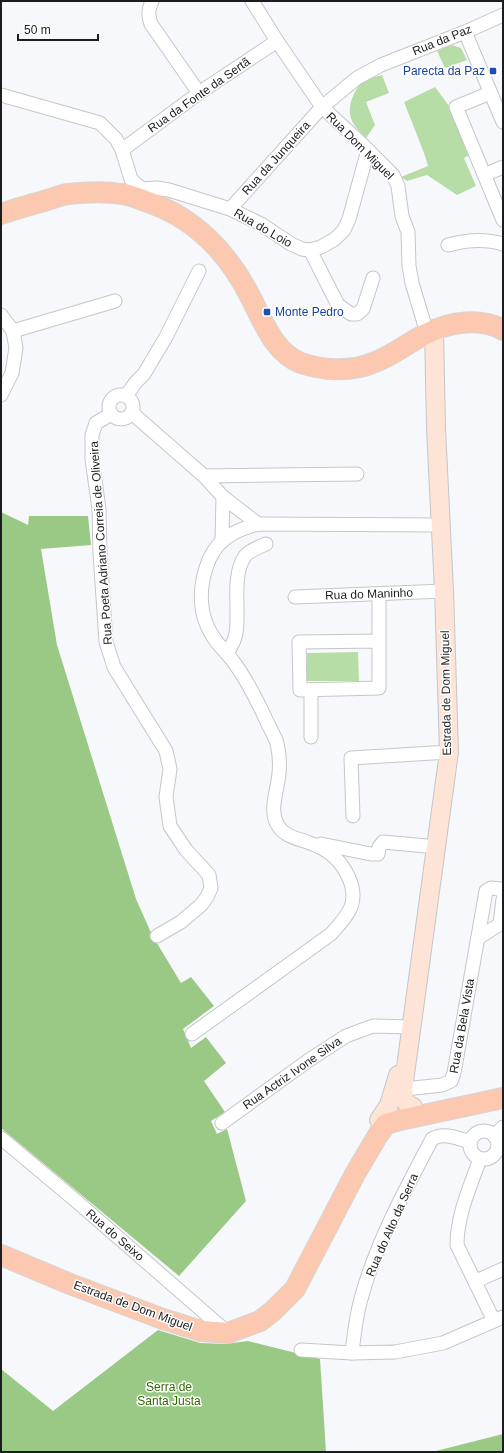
<svg xmlns="http://www.w3.org/2000/svg" width="504" height="1453" font-family="Helvetica,sans-serif">
<rect width="100%" height="100%" fill="#f7f8fb"/>
<!-- green -->
<g fill="#b7dda7">
<path d="M 452,45 L 461,48 L 467,60 L 445,68 L 437,51 Z"/>
<path d="M 382,75 L 389,93 L 366,102 L 375,125 L 366,138 C 351,124 345,113 354,94 C 356,89 360,84 364,81 C 368,78 376,77 382,75 Z"/>
<path d="M 435,87 L 452,110 L 471,154 L 464,158 L 476,186 L 457,195 L 427,175 L 407,181 L 401,177 L 428,166 L 424,153 L 404,102 Z"/>
<path d="M 358,652 L 359,681 L 307,681 L 307,653 Z"/>
</g>
<!-- forest -->
<g fill="#99c984">
<path d="M 1,512 L 28,525 L 29,516 L 88,516 L 91,545 L 41,549 L 57,645 L 136,899 L 152,935 L 181,983 L 191,977 L 214,1006 L 183,1029 L 191,1048 L 206,1037 L 226,1063 L 204,1081 L 225,1112 L 211,1121 L 217,1134 L 227,1129 L 246,1201 L 179,1276 L 1,1128 Z"/>
<path d="M 158,1330 L 200,1343 L 225,1344 L 248,1341 L 320,1359 L 326,1452 L 1,1452 L 1,1369 L 53,1411 Z"/>
<path d="M 503,1434 L 503,1452 L 432,1452 Z"/>
</g>
<g fill="none" stroke-linecap="round" stroke-linejoin="round">
<defs>
<g id="street">
<path d="M 152,1 C 148,10 148,14 151,24 L 199,93"/>
<path d="M 252,1 L 277,41 L 322,107 L 363,145 L 393,175 L 398,186 L 402,216 L 408,232 L 409,266 L 412,283 L 427,333"/>
<path d="M 465,32 L 503,122"/>
<path d="M 490,93 L 456,107 L 503,220"/>
<path d="M 1,95 L 100,123 L 116,139 L 122,150 L 131,179 L 137,185 L 143,189"/>
<path d="M 122,150 L 199,93 L 277,41"/>
<path d="M 484,175 L 503,167"/>
<path d="M 143,189 L 156,188 L 169,190 L 230,209 L 261,224 L 291,244 L 302,249 L 310,250 L 321,247 L 335,239 L 344,230 L 349,219 L 368,150"/>
<path d="M 230,209 L 322,107 L 357,78 L 381,65 L 465,32 L 503,15"/>
<path d="M 448,245 C 466,240 484,238 503,244"/>
<path d="M 310,250 L 338,305 L 351,314 L 357,314 L 363,309 L 373,278"/>
<path d="M 1,315 L 13,331 L 16,348 L 12,373 L 1,395"/>
<path d="M 13,331 L 115,301"/>
<circle cx="121" cy="407" r="12"/>
<path d="M 126,396 L 136,382 L 144,374 L 166,337 L 199,271"/>
<path d="M 132,413 L 204,476 L 223,497 L 258,524"/>
<path d="M 111,414 L 96,423 L 92,435 L 92,459 L 99,509 L 100,553 L 106,642 L 114,667 L 166,751 L 170,769 L 166,797 L 170,826 L 186,850 L 209,875 L 211,888 L 207,897 L 201,905 L 181,922 L 157,936"/>
<path d="M 204,476 L 357,474"/>
<path d="M 222,540 L 223,497"/>
<path d="M 379,594 L 379,688 L 300,690 L 299,642 L 379,641"/>
<path d="M 295,597 L 444,591"/>
<path d="M 227,653 C 231,647 235,641 236,633 C 240,611 231,576 245,556 C 250,550 259,547 266,544"/>
<path d="M 311,690 L 311,737"/>
<path d="M 353,816 L 351,758 L 449,752"/>
<path d="M 321,844 L 371,854 L 378,854 L 379,847 L 383,842 L 437,847"/>
<path d="M 478,938 L 500,924 L 503,899"/>
<path d="M 192,1034 L 331,934 C 347,916 360,904 349,878 C 341,860 329,850 310,843 C 297,838 284,837 277,824 C 269,809 278,789 279,773 C 280,764 279,752 277,743 C 275,737 271,730 268,724 C 258,702 247,680 233,661 C 226,652 217,644 212,635 C 199,615 199,590 206,568 C 214,541 232,531 258,524 L 441,525"/>
<path d="M 396,1090 L 442,1085 L 451,1081 L 454,1073 L 486,891 L 491,888 L 500,889 L 503,893"/>
<path d="M 222,1123 L 309,1060 L 346,1036 L 373,1026 L 413,1027"/>
<circle cx="484" cy="1145" r="14"/>
<path d="M 494,1136 L 503,1127"/>
<path d="M 1,1138 L 75,1200 L 228,1333"/>
<path d="M 480,1159 C 470,1187 457,1215 457,1245 L 494,1321"/>
<path d="M 476,1281 L 503,1269"/>
<path d="M 301,1350 L 352,1353 L 395,1352 L 443,1343 L 503,1317"/>
<path d="M 352,1353 C 354,1335 356,1316 361,1299 C 376,1243 405,1190 432,1139 C 444,1132 457,1138 470,1142"/>
</g>
<g id="secondary">
<path d="M 413,1107 C 404,1103 404,1099 403,1089 L 449,752 L 444,591 L 436,428 L 434,330"/>
<path d="M 379,1120 L 389,1105 L 398,1075"/>
</g>
<g id="primary">
<path d="M 1,214 C 15,209 30,205 44,201 C 52,199 60,195 68,194 C 85,192 104,191 122,194 C 131,195 140,199 148,202 C 195,218 229,254 251,298 C 263,321 274,353 301,363 C 324,371 353,372 375,362 C 394,355 410,341 428,333 C 450,322 481,317 503,330"/>
<path d="M 1,1255 L 70,1284 L 163,1319 L 201,1331 L 228,1333 L 260,1321 L 273,1311 L 295,1289 L 355,1174 L 378,1135 L 386,1124 L 400,1120 L 503,1098"/>
</g>
</defs>
<!-- street casing -->
<use href="#street" stroke="#c5c6c9" stroke-width="15"/>
<!-- secondary casing -->
<use href="#secondary" stroke="#c5c6c9" stroke-width="20"/>
<!-- primary casing -->
<use href="#primary" stroke="#d6d6d6" stroke-width="22"/>
<!-- street -->
<use href="#street" stroke="#fff" stroke-width="13"/>
<!-- secondary -->
<use href="#secondary" stroke="#fee3d7" stroke-width="18"/>
<!-- primary -->
<use href="#primary" stroke="#fcc8b0" stroke-width="20"/>
</g>
<!-- markers -->
<g fill="#1a4fb4" stroke="#fff" stroke-width="1.5">
<rect x="489" y="67" width="8" height="8" rx="2"/>
<rect x="263" y="308" width="8" height="8" rx="2"/>
</g>
<g text-anchor="middle" dominant-baseline="central" stroke-width="3" stroke-linejoin="round" paint-order="stroke">
<!-- street labels -->
<g font-size="12" fill="#1c1d1e" stroke="#fff">
<text transform="translate(442 40) rotate(-22)">Rua da Paz</text>
<text transform="translate(199 95) rotate(-35)">Rua da Fonte da Sertã</text>
<text transform="translate(360 146) rotate(45)">Rua Dom Miguel</text>
<text transform="translate(276 158) rotate(-48)">Rua da Junqueira</text>
<text transform="translate(263 228) rotate(30)">Rua do Loio</text>
<text transform="translate(101 543) rotate(-94)">Rua Poeta Adriano Correia de Oliveira</text>
<text transform="translate(369 594) rotate(-2)">Rua do Maninho</text>
<text transform="translate(446 693) rotate(-91)">Estrada de Dom Miguel</text>
<text transform="translate(462 1026) rotate(-80)">Rua da Bela Vista</text>
<text transform="translate(292 1073) rotate(-35)">Rua Actriz Ivone Silva</text>
<text transform="translate(392 1225) rotate(-66)">Rua do Alto da Serra</text>
<text transform="translate(115 1235) rotate(41)">Rua do Seixo</text>
<text transform="translate(133 1306) rotate(20)">Estrada de Dom Miguel</text>
</g>
<!-- transit labels -->
<g font-size="12" fill="#164399" stroke="#fff" text-anchor="end">
<text x="485" y="71">Parecta da Paz</text>
<text x="275" y="312" text-anchor="start">Monte Pedro</text>
</g>
<!-- park labels -->
<g font-size="12" fill="#2e6801" stroke="#fff">
<text x="169" y="1387">Serra de<tspan x="169" dy="14">Santa Justa</tspan></text>
</g>
</g>
<!-- border -->
<rect width="504" height="1453" fill="none" stroke="#1c1d1e" stroke-width="4"/>
<!-- scale -->
<path d="M18 34v6h80v-6" fill="none" stroke="#1c1d1e" stroke-width="2"/>
<text x="24" y="34" font-size="12" fill="#1c1d1e" stroke="#ffffff" stroke-width="3" paint-order="stroke">50 m</text>
</svg>
